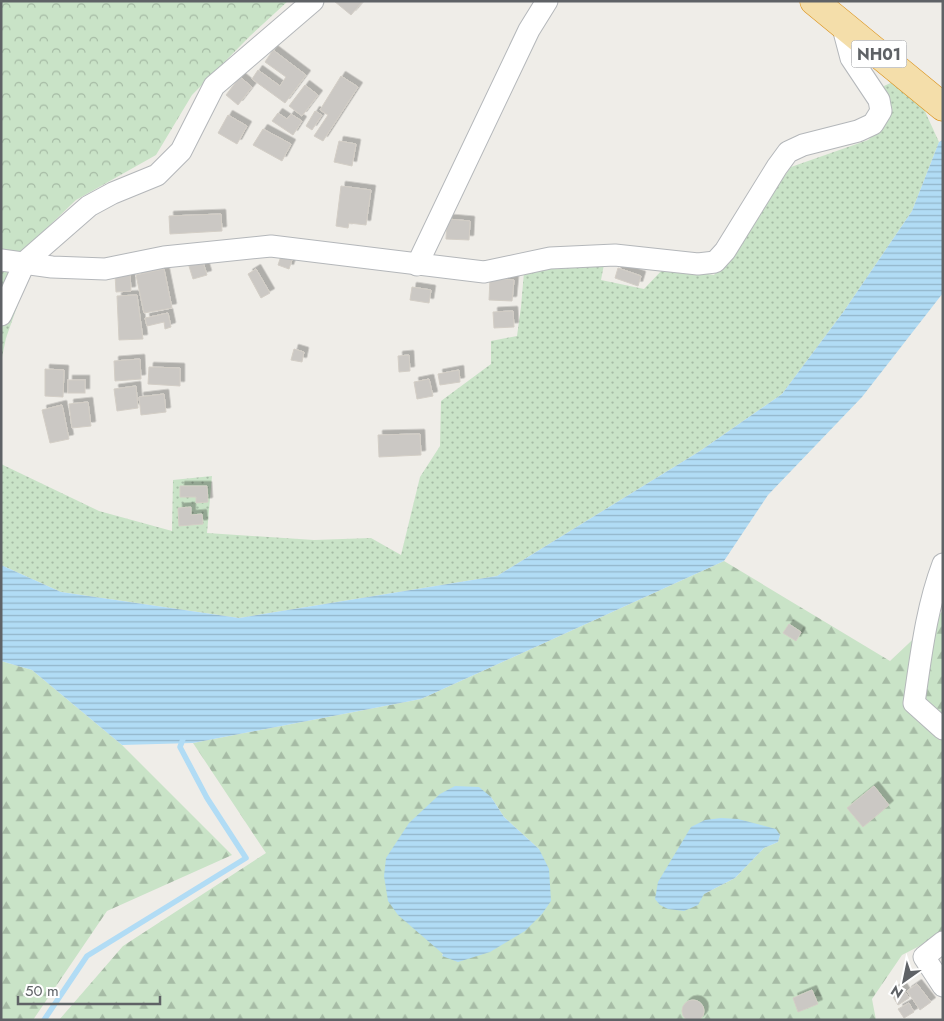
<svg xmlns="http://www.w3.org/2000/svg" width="944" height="1021" font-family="Jost,sans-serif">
<defs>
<pattern id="grass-dots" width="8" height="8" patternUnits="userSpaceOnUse" patternTransform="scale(1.25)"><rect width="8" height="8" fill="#c9e3c7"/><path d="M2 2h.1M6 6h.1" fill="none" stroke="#a6bba5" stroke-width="1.8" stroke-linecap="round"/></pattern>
<pattern id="forest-firs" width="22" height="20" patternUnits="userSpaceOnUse" patternTransform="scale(1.25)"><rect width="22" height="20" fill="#c9e3c7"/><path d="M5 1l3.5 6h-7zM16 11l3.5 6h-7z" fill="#a6bba5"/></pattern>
<pattern id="park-crowns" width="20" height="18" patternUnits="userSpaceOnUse" patternTransform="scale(1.25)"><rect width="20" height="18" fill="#c9e3c7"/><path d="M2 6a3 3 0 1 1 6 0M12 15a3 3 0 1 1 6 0" fill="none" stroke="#a6bba5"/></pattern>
<pattern id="water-rules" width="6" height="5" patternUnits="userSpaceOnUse" patternTransform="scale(1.25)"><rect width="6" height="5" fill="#b1dcf5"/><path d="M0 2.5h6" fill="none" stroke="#93b6ca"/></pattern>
<filter id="shadow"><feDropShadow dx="4.5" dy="-4.5" stdDeviation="0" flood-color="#0004"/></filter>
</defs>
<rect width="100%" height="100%" fill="#efede8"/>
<!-- grass -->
<g fill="url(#grass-dots)">
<path d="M 897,80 L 922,105 L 939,142 L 912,211 L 844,311 L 782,394 L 700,451 L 497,576 L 239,618 L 61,592 L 1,565 L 1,464 L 99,511 L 172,531 L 173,480 L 212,476 L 207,533 L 314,540 L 371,538 L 401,555 L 420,477 L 440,446 L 441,401 L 491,364 L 491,341 L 517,336 L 521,307 L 524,272 L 605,259 L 601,280 L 644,289 L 665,267 L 714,275 L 791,167 L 868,140 L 884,126 L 884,86 Z"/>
<path d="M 1,272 L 29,273 L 6,338 L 1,362 Z"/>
</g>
<!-- forest -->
<g fill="url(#forest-firs)" fill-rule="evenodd">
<path d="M 724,561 L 890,661 L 943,611 L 943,934 L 902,955 L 872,999 L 876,1020 L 59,1020 L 123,946 L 266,853 L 193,743 L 421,699 ZM 491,797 L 504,817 L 539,849 L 442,956 ZM 780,835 L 778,842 L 764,848 L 735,878 L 704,894 Z"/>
<path d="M 1,661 L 32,670 L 122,745 L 232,855 L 107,911 L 33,1020 L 1,1020 Z"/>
</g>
<!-- park -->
<path fill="url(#park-crowns)" d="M 1,1 L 288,1 L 250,36 L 192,95 L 156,155 L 76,200 L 21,253 L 1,249 Z"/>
<!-- water -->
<g fill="url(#water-rules)">
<path d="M 943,140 L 943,293 L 862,397 L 768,495 L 724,561 L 421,699 L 193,743 L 122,745 L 32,670 L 1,661 L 1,565 L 61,592 L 239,618 L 497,576 L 700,451 L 782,394 L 844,311 L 912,211 L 939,142 Z"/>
<path d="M 455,786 L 479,787 L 491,797 L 504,817 L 539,849 L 549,869 L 551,901 L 542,914 L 525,931 L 490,952 L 458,962 L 442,956 L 443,954 L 398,915 L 388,901 L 384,876 L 386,858 L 409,823 L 440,794 Z"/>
<path d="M 721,818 L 738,819 L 776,829 L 780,835 L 778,842 L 764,848 L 735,878 L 704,894 L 698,905 L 684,911 L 668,909 L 660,905 L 655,899 L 658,882 L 691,827 L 705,820 Z"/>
</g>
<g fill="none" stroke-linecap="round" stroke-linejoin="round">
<!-- stream -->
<path stroke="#b1dcf5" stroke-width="5.5" d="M 44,1020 L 87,956 L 246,858 L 207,798 L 180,747 L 183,739"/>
</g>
<!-- building -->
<g fill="#cbc8c4" stroke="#d3cec6" filter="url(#shadow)">
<path d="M 334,1 L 363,1 L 351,15 Z"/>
<path d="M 273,50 L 306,75 L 285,103 L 252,79 L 258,70 L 280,86 L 286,77 L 265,62 Z"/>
<path d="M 341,76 L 358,87 L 323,141 L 314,136 L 328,115 L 320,110 Z"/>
<path d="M 240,77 L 252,87 L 238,105 L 226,95 Z"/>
<path d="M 305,85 L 318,95 L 302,116 L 289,106 Z"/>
<path d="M 315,111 L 322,115 L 312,130 L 306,126 Z"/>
<path d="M 278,113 L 287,119 L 291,114 L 302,121 L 293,135 L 272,121 Z"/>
<path d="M 228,115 L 247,126 L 237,144 L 218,133 Z"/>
<path d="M 263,129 L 291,144 L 282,161 L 253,145 Z"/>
<path d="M 339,141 L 356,144 L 352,166 L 334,162 Z"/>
<path d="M 341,186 L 371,190 L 366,225 L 349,223 L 348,228 L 336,226 Z"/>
<path d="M 221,214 L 222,231 L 170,234 L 169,216 Z"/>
<path d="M 447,219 L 470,221 L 469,240 L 446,239 Z"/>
<path d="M 281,256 L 292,260 L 289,269 L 278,265 Z"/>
<path d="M 202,259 L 207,275 L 193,279 L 188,263 Z"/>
<path d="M 618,268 L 641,276 L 638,286 L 615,278 Z"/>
<path d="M 164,269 L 172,308 L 144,313 L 136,275 Z"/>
<path d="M 256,269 L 270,293 L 261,298 L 248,274 Z"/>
<path d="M 130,273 L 131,291 L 116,292 L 115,275 Z"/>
<path d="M 490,278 L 514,280 L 512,301 L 489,300 Z"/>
<path d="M 412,287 L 431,290 L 429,303 L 410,300 Z"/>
<path d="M 137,295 L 143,339 L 119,340 L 117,296 Z"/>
<path d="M 513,311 L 514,327 L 494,328 L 493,312 Z"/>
<path d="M 168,313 L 171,327 L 165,329 L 164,322 L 147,326 L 145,318 Z"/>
<path d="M 294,349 L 304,352 L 302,362 L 291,360 Z"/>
<path d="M 409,355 L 410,371 L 399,372 L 398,356 Z"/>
<path d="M 140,359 L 141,379 L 115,381 L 114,361 Z"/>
<path d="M 149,367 L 180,368 L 180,386 L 148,384 Z"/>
<path d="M 45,369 L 64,370 L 63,397 L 45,396 Z"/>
<path d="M 459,370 L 460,382 L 440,385 L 438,374 Z"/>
<path d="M 429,379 L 433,396 L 417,399 L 414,382 Z"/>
<rect x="68" y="380" width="17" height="13"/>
<path d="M 136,386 L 138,408 L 117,411 L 114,389 Z"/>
<path d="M 164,394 L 166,412 L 141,415 L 139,397 Z"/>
<path d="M 88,402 L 91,426 L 72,428 L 69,404 Z"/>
<path d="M 62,405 L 69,439 L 50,443 L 42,410 Z"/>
<path d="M 420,434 L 421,455 L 379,457 L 378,435 Z"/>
<path d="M 180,486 L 207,486 L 208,502 L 196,503 L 196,497 L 180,497 Z"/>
<path d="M 191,507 L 191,515 L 202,514 L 203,524 L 179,526 L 178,508 Z"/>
<path d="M 789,624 L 801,632 L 796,641 L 783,633 Z"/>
<path d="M 874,786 L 889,805 L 863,827 L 847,808 Z"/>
<path d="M 917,984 L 931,1002 L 920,1010 L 907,991 Z"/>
<path d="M 901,986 L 909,998 L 898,1005 L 890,992 Z"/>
<path d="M 812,990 L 818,1004 L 798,1012 L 793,998 Z"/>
<circle cx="693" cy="1011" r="11"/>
<path d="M 909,1003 L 914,1012 L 904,1018 L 898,1009 Z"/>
</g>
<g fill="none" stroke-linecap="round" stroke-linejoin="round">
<defs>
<g id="minor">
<path d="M 1,260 L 52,267 L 105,269 L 164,257 L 271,246 L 484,272 L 550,258 L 615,255 L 698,264 L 715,262 L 725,251 L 777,167 L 788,152 L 803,145 L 858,131 L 873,124 L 881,111 L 879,100 L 851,58 L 842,24"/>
<path d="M 417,265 L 529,30 L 547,1"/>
<path d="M 1,315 L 25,262 L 89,206 L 113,193 L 157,175 L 181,151 L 214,86 L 313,1"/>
<path d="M 943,564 C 926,609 921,656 914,703 L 943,729"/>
<path d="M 943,942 L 924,957 L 943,986"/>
</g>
<path id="trunk" d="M 814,1 L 943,107"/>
</defs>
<!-- minor casing -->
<use href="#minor" stroke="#b4b7ba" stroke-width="23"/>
<!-- trunk casing -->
<use href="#trunk" stroke="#db921b" stroke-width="29"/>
<!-- minor -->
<use href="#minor" stroke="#fff" stroke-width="21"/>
<!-- trunk -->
<use href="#trunk" stroke="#f4deaa" stroke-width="28"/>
</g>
<g text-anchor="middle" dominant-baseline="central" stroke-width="5" stroke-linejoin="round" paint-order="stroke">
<!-- shield labels -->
<rect fill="#fff" stroke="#8f9194" stroke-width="1" x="851.5" y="40.5" width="55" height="27" rx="4"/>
<g font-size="16" font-weight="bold" fill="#5f6266">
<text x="879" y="54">NH01</text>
</g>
</g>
<!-- border -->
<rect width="944" height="1021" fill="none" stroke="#5f6266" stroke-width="5"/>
<!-- north arrow -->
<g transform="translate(904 981) rotate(213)" stroke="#ffffff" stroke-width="4" paint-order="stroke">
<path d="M0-4L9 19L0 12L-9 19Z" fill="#5f6266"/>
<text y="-8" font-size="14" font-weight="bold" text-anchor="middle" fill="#5f6266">N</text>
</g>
<!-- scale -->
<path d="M18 996v8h142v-8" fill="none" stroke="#5f6266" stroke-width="2.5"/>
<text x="25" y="996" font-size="15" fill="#5f6266" stroke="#ffffff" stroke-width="4" paint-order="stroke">50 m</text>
</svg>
